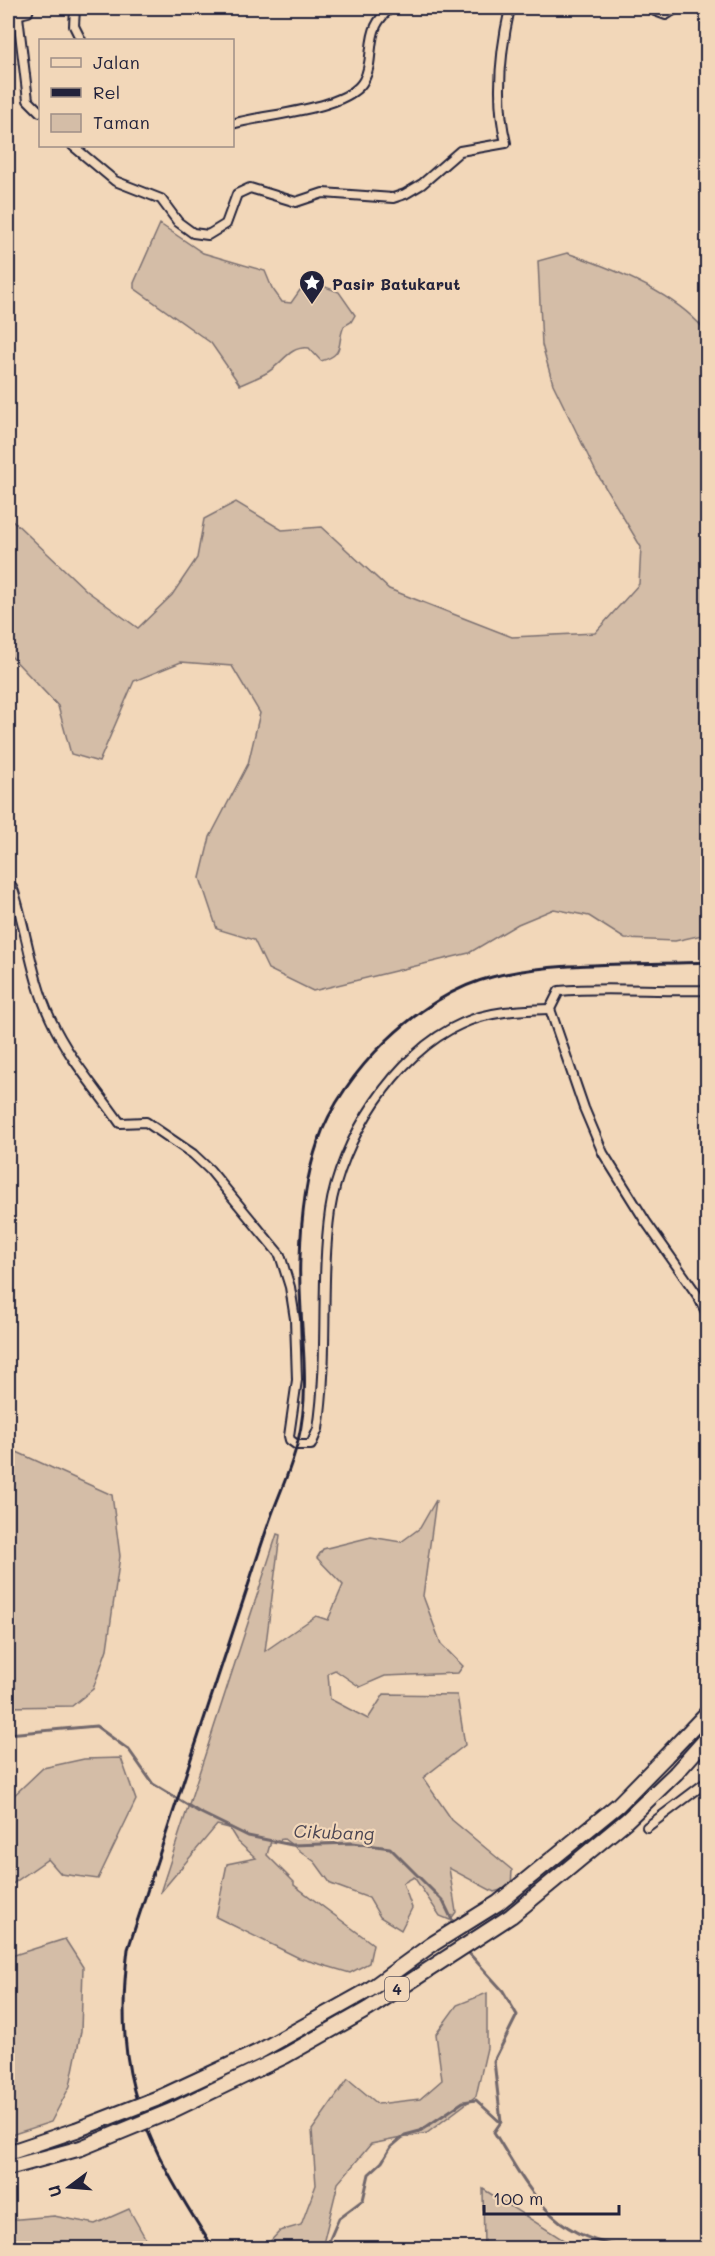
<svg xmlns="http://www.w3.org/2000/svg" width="715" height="2256" font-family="Mali,sans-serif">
<rect width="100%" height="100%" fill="#f2d7b9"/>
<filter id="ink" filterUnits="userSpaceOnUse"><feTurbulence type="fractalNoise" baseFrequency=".0167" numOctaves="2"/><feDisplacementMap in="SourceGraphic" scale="12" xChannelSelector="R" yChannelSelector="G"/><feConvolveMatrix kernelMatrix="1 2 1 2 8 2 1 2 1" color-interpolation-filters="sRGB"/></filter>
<g filter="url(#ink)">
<!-- green -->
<g fill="#d4bda7" stroke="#7b7071" stroke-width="1.5">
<path d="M 160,224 L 203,253 L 265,271 L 272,288 L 282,302 L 291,303 L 300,290 L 315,283 L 339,292 L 355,315 L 351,322 L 344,326 C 336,344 346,354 321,361 L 309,348 C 289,346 283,363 268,372 C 260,377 249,381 240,385 L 211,343 L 134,288 L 134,283 Z"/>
<path d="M 567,253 C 612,268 678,294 707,333 L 707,934 L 675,941 L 625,939 L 589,916 L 554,909 L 518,924 L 469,953 L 313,991 L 268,969 L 254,940 L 217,929 L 200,878 L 210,837 L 248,764 L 260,713 L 232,666 L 181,662 L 134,681 L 99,762 L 71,754 L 58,706 L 8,653 L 8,516 L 87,591 L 138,628 L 172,595 L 197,558 L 204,519 L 236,502 L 282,530 L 322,527 L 389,589 L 512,637 L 595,633 L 639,584 L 641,547 L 596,472 L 553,384 L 542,345 L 538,261 Z"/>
<path d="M 8,1448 L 112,1495 L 120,1556 L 107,1649 L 93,1689 L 72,1706 L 8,1707 Z"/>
<path d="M 436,1500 L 423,1596 L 441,1644 L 463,1666 L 458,1673 L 385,1676 L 360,1687 L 335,1670 L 328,1673 L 330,1699 L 368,1719 L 384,1694 L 457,1695 L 465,1745 L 423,1778 L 452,1820 L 512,1870 L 511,1887 L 494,1892 L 449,1868 L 456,1912 L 450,1920 L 440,1916 L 414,1877 L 403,1883 L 412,1908 L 401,1930 L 380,1917 L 369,1898 L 331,1884 L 315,1862 L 284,1839 L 271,1841 L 267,1855 L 294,1882 L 294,1885 L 373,1944 L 369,1963 L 350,1973 L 299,1958 L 216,1917 L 227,1864 L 256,1858 L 237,1841 L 229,1828 L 217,1825 L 160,1893 L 277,1534 L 280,1535 L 265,1651 L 316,1616 L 328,1620 L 343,1585 L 317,1558 L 323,1549 L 371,1537 L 401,1542 L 420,1528 Z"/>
<path d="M 121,1758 L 136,1800 L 98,1879 L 61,1874 L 48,1859 L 8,1887 L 8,1801 L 43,1768 L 84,1759 Z"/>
<path d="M 65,1939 L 83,1967 L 81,2031 L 70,2086 L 51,2122 L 8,2136 L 8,1957 Z"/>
<path d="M 487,1993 L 487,2048 L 476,2096 L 427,2133 L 371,2144 L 338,2183 L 322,2248 L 264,2248 L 280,2231 L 301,2225 L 316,2185 L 312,2130 L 348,2079 L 378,2104 L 420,2099 L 442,2080 L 436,2034 L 457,2005 Z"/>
<path d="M 483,2189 L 576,2248 L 484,2248 Z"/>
<path d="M 129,2209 L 148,2243 L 165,2239 L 175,2248 L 8,2248 L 8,2220 L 54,2216 L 95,2224 Z"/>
</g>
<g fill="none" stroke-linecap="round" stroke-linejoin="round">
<!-- stream -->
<g stroke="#72686c" stroke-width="3">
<path d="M 8,1734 L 96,1726 L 129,1750 L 153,1784 L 199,1812 L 248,1836 L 292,1845 L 353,1843 L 390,1848 L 443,1901 L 455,1926"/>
<path d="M 467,1951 L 503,1991 L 517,2015 L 494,2061 L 501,2122 L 494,2132 C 532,2194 552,2239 630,2248"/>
<path d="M 326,2248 L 339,2218 L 363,2200 L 369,2174 L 382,2162 L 391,2147 L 405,2135 L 420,2131 L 463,2102 L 476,2100 L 500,2122"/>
</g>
<defs>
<g id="minor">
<path d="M 17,8 L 28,100 L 40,112"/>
<path d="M 75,8 L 74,26 L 81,40"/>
<path d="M 653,8 L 655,11 L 666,15 L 677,8"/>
<path d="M 20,14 L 28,12 L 29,8"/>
<path d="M 232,124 C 265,114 349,110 364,80 C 373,64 368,42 376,26 C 379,19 385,13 390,8"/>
<path d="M 73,146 L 115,181 L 161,199 L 178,222 L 193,233 L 208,235 L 226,224 L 237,194 L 250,188 L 296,202 L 323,193 L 393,198 L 405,194 L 422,184 L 460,151 L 506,143 C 495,98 500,52 510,8"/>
<path d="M 8,879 L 14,892 C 27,934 32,980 51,1020 C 68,1057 97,1090 120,1123 L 146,1122 L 193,1154 L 210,1170 L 280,1255 L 290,1287 L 295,1319 L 297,1380 L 289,1436 L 290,1440 L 297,1445 L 311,1445 L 318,1429 C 329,1357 320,1283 330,1211 C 340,1142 396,1052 461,1024 C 489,1011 520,1010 550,1009"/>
<path d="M 708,990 C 658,992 608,986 559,991 L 550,1009 L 584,1108 L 603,1153 L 646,1222 L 698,1296 L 708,1316"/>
<path d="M 647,1827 L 708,1781"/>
</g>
<g id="motorway">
<path d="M 665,1757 L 708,1712"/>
<path d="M 676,1773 L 708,1737"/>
<path d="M 8,2153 L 76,2130"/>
<path d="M 8,2168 L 81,2148"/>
</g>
</defs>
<!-- minor casing -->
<use href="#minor" stroke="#22223b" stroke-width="12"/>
<!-- motorway casing -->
<use href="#motorway" stroke="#22223b" stroke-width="18"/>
<!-- minor -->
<use href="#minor" stroke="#f2d7b9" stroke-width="8"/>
<!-- motorway -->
<use href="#motorway" stroke="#f2d7b9" stroke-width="14"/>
<!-- rail -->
<path stroke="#22223b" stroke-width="3" d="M 213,2248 C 145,2141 112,2080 128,1949 C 168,1829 207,1709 247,1589 C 255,1564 263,1539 272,1514 C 281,1490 292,1466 298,1441 C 313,1380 297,1319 300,1258 C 301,1220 305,1179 318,1142 C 341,1073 421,994 492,977 C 555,961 642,965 708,962"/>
<defs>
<g id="motorway-bridge">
<path d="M 76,2130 L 161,2097 L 258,2052 L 369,1990 L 431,1945 L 498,1903 L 618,1805 L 665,1757"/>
<path d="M 81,2148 L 171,2111 L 285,2056 L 368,2009 L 511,1916 L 626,1821 L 676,1773"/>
</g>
</defs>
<!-- motorway-bridge casing -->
<use href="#motorway-bridge" stroke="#22223b" stroke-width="18" stroke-linecap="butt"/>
<!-- motorway-bridge -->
<use href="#motorway-bridge" stroke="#f2d7b9" stroke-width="14"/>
</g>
</g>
<!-- icons -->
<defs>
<symbol id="sight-pin" viewBox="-11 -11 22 30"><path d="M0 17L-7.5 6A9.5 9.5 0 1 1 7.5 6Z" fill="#22223b" stroke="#f2d7b9"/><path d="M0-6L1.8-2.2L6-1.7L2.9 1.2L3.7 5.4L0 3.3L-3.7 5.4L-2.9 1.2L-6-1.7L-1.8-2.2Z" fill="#fff"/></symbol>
</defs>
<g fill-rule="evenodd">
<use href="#sight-pin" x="297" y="268" width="30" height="40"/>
</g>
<g text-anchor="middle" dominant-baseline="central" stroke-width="4.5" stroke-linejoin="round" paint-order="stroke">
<!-- shield labels -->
<rect fill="#f2d7b9" stroke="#605861" stroke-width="1.5" x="385" y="1977" width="24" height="24" rx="4.5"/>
<g font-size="15" font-weight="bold" fill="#22223b">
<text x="397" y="1989">4</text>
</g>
<!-- poi labels -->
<g font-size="16" font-weight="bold" fill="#22223b" stroke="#f2d7b9" text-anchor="start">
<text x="332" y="283">Pasir Batukarut</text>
</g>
<!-- water labels -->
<g font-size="18" font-style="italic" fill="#4a4553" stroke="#f2d7b9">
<text transform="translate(334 1832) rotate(2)">Cikubang</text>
</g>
</g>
<!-- margin -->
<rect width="715" height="2256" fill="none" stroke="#f2d7b9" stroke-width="30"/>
<rect x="15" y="15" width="685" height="2226" fill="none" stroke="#22223b" stroke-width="2" filter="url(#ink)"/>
<!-- legend -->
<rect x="39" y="39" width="195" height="108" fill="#f2d7b9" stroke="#9f8f87" stroke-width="1.5"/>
<rect x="51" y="58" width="30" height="9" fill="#f2d7b9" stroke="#9f8f87" stroke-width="1.5"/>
<text x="93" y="69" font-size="18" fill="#22223b">Jalan</text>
<rect x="51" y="88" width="30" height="9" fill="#22223b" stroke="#9f8f87" stroke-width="1.5"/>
<text x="93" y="99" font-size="18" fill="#22223b">Rel</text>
<rect x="51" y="114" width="30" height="18" fill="#d4bda7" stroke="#9f8f87" stroke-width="1.5"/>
<text x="93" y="129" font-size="18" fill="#22223b">Taman</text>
<!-- north arrow -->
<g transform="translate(69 2187) rotate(254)" stroke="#f2d7b9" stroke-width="4.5" paint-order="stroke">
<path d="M0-4.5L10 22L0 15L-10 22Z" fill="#22223b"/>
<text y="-9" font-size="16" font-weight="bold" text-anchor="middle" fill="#22223b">U</text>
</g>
<!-- scale -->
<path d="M484 2205v9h135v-9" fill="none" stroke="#22223b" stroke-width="3"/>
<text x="493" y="2205" font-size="18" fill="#22223b" stroke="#f2d7b9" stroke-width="4.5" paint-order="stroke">100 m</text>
</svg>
